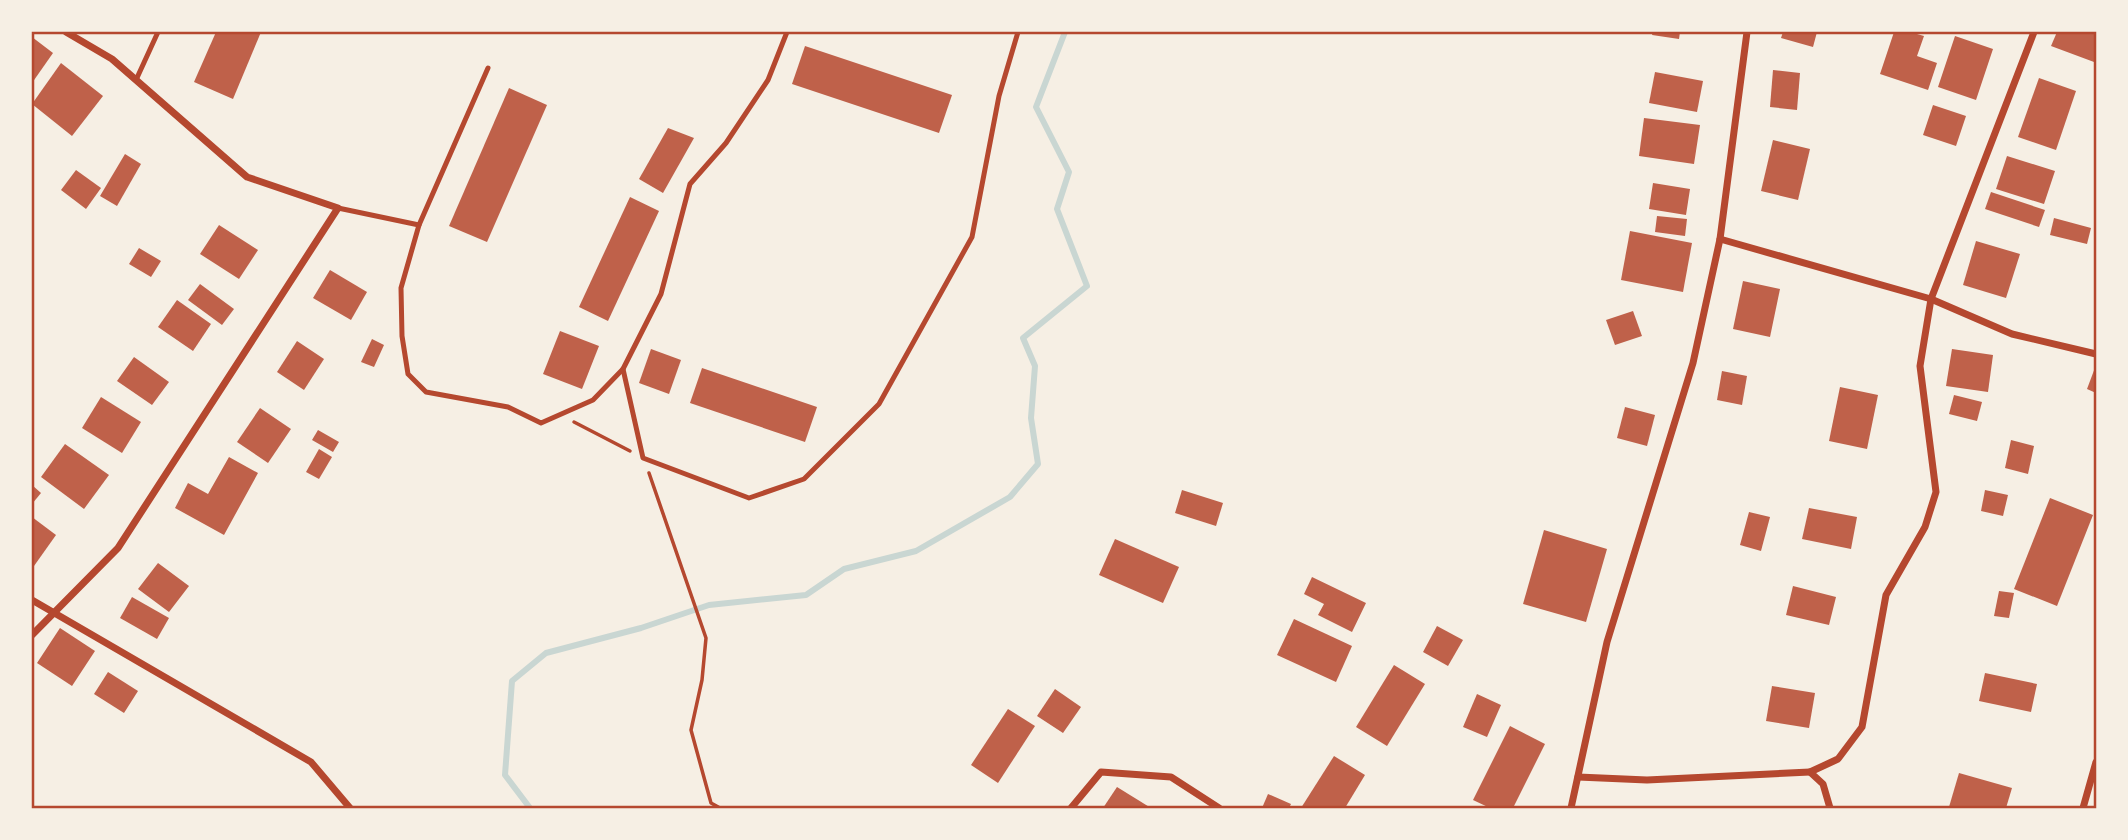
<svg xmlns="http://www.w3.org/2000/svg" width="2128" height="840" font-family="'Exo 2',sans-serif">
<rect width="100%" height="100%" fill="#f6efe4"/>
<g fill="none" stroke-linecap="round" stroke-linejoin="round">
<!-- stream -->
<path stroke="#c9d6d2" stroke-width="6" d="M 530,808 L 505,775 L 512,681 L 546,653 L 641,628 L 709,605 L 806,595 L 844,569 L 916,551 L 1010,497 L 1038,464 L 1031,418 L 1035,366 L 1023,338 L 1087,286 L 1057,209 L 1069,172 L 1036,107 L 1065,32"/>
</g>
<!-- building -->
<g fill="#bf614a">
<path d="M 216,32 L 261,32 L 233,99 L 194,82 Z"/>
<path d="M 1653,32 L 1680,32 L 1679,39 L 1652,35 Z"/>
<path d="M 1783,32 L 1817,32 L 1813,47 L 1781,38 Z"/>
<path d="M 1894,32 L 1910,32 L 1924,36 L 1917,56 L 1937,63 L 1928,90 L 1880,74 Z"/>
<path d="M 2057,32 L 2096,32 L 2094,62 L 2051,46 Z"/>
<path d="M 1955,36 L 1993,49 L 1976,100 L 1938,87 Z"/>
<path d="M 32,37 L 53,53 L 32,83 Z"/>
<path d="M 805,46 L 952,95 L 939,133 L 792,84 Z"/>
<path d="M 61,63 L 103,96 L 72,136 L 32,104 Z"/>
<path d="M 1773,70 L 1800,73 L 1797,110 L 1770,107 Z"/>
<path d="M 1655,72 L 1703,81 L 1697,112 L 1649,103 Z"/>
<path d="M 2039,78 L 2076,91 L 2056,150 L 2018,137 Z"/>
<path d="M 509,88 L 547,105 L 487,242 L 449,226 Z"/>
<path d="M 1933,105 L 1966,116 L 1956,146 L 1923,135 Z"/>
<path d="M 1644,118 L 1700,125 L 1694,164 L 1639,156 Z"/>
<path d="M 668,128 L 694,138 L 663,193 L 639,179 Z"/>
<path d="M 1773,140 L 1810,149 L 1798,200 L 1761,191 Z"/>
<path d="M 125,154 L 141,164 L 117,206 L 100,196 Z"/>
<path d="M 2007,156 L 2055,171 L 2044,204 L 1996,189 Z"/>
<path d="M 76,170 L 101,188 L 86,209 L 61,190 Z"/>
<path d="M 1653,183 L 1690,189 L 1686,215 L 1649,209 Z"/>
<path d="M 1991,192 L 2045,210 L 2039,227 L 1985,209 Z"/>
<path d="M 630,197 L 659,211 L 608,321 L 579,307 Z"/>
<path d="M 1657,216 L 1687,219 L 1685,236 L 1655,232 Z"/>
<path d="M 2054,218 L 2091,228 L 2087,244 L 2050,235 Z"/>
<path d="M 219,225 L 258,250 L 239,279 L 200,254 Z"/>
<path d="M 1630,231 L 1692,243 L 1683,292 L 1621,280 Z"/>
<path d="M 1976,241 L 2020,254 L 2006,298 L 1963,285 Z"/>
<path d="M 139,248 L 161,261 L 151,277 L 129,264 Z"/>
<path d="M 330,270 L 367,292 L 351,320 L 313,298 Z"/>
<path d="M 1743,281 L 1780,289 L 1770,337 L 1733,329 Z"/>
<path d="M 200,284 L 234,309 L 222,325 L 188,300 Z"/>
<path d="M 177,300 L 211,324 L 193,351 L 158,327 Z"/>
<path d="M 1633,311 L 1642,336 L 1615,345 L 1606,320 Z"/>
<path d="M 560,331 L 599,346 L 582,389 L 543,374 Z"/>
<path d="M 372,339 L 384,345 L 374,367 L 361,362 Z"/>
<path d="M 297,341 L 324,359 L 304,390 L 277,372 Z"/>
<path d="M 651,349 L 681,360 L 669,394 L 639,383 Z"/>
<path d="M 1952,349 L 1993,355 L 1988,392 L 1946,386 Z"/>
<path d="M 134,357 L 169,382 L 152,405 L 117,381 Z"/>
<path d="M 2096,365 L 2096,393 L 2087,389 Z"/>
<path d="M 702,368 L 817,407 L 805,442 L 690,403 Z"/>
<path d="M 1722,371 L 1747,376 L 1742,405 L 1717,400 Z"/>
<path d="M 1840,387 L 1878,395 L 1867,449 L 1829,441 Z"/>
<path d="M 1954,395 L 1982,402 L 1977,421 L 1949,414 Z"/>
<path d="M 101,397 L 141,422 L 122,453 L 82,428 Z"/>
<path d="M 1625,407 L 1655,415 L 1647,446 L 1617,438 Z"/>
<path d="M 260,408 L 291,429 L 268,463 L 237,442 Z"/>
<path d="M 318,430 L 339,442 L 333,452 L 312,440 Z"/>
<path d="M 2011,440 L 2034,446 L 2028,474 L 2005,468 Z"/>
<path d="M 65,444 L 109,475 L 84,509 L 41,477 Z"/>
<path d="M 319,449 L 332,457 L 319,479 L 306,472 Z"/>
<path d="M 229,457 L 258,473 L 224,535 L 175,508 L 188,483 L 208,494 Z"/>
<path d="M 32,485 L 41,493 L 32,504 Z"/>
<path d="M 1182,490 L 1223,503 L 1216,526 L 1175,513 Z"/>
<path d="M 1985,490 L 2008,495 L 2003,516 L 1981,511 Z"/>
<path d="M 2050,498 L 2093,515 L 2057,606 L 2014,589 Z"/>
<path d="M 1809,508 L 1857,517 L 1851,549 L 1802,539 Z"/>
<path d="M 1749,512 L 1770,517 L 1761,551 L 1740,545 Z"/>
<path d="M 32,517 L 56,535 L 34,566 L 32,565 Z"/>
<path d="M 1544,530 L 1607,549 L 1586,622 L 1523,604 Z"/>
<path d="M 1115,539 L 1179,567 L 1163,603 L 1099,575 Z"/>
<path d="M 158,563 L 189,586 L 169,612 L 138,589 Z"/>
<path d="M 1312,577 L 1366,603 L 1352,632 L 1318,615 L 1324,604 L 1304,594 Z"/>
<path d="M 1793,586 L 1836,597 L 1829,625 L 1786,615 Z"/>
<path d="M 1999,591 L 2014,593 L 2009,618 L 1994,616 Z"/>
<path d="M 132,597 L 169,618 L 157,639 L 120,618 Z"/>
<path d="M 1294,619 L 1352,646 L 1336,682 L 1277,655 Z"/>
<path d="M 1437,626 L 1463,640 L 1448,666 L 1423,652 Z"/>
<path d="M 60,628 L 95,651 L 72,686 L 37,663 Z"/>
<path d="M 1394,665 L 1425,684 L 1387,746 L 1356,727 Z"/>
<path d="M 108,672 L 138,691 L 124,713 L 94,694 Z"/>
<path d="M 1985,673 L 2037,684 L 2031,712 L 1979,701 Z"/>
<path d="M 1772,686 L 1815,693 L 1809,728 L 1766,721 Z"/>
<path d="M 1055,689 L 1081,707 L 1063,733 L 1037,716 Z"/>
<path d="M 1477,694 L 1501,705 L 1487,737 L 1463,727 Z"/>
<path d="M 1008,709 L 1035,726 L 998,783 L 971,765 Z"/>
<path d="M 1510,726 L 1545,744 L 1513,808 L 1490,808 L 1473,800 Z"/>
<path d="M 1334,756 L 1365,775 L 1345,808 L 1301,808 Z"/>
<path d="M 1959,773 L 2012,788 L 2006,808 L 1949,807 Z"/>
<path d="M 1117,787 L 1151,808 L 1103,808 Z"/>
<path d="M 1268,794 L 1291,804 L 1289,808 L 1262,808 Z"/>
</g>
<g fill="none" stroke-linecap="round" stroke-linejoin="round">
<!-- path -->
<g stroke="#b5482f" stroke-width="3.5">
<path d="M 574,422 L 630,451"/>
<path d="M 649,473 L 706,638 L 702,680 L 691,730 L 711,803 L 720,808"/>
</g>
<!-- service -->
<g stroke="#b5482f" stroke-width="5">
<path d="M 136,80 L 158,32"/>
<path d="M 338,208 L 419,225 L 401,288 L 402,336 L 408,374 L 426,392 L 508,407 L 541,423 L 593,400 L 623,369 L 661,294 L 690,184 L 726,143 L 768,80 L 787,32"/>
<path d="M 419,225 L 488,68"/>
<path d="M 623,369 L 643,458 L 749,498 L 804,479 L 879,404 L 972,237 L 999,96 L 1018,32"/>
</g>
<!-- minor -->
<g stroke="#b5482f" stroke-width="7">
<path d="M 1720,239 L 1931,299 L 2012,334 L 2096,354"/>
<path d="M 32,600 L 311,762 L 350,808"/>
<path d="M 32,635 L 118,548 L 338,208 L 247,177 L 112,59 L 66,32"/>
<path d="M 1578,777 L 1647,780 L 1810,772"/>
<path d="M 1071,808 L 1101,772 L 1171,777 L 1219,808"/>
<path d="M 1571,808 L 1607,642 L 1693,363 L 1720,239 L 1747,32"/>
<path d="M 1830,808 L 1823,784 L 1810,772 L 1838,759 L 1862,727 L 1886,595 L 1925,527 L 1936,492 L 1920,366 L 1931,299 L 2034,32"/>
<path d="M 2083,808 L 2096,762"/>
</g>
</g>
<!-- border -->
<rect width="2128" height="840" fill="none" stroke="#f6efe4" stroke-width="66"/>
<rect x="33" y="33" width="2062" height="774" fill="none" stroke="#b5482f" stroke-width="2.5"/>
</svg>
